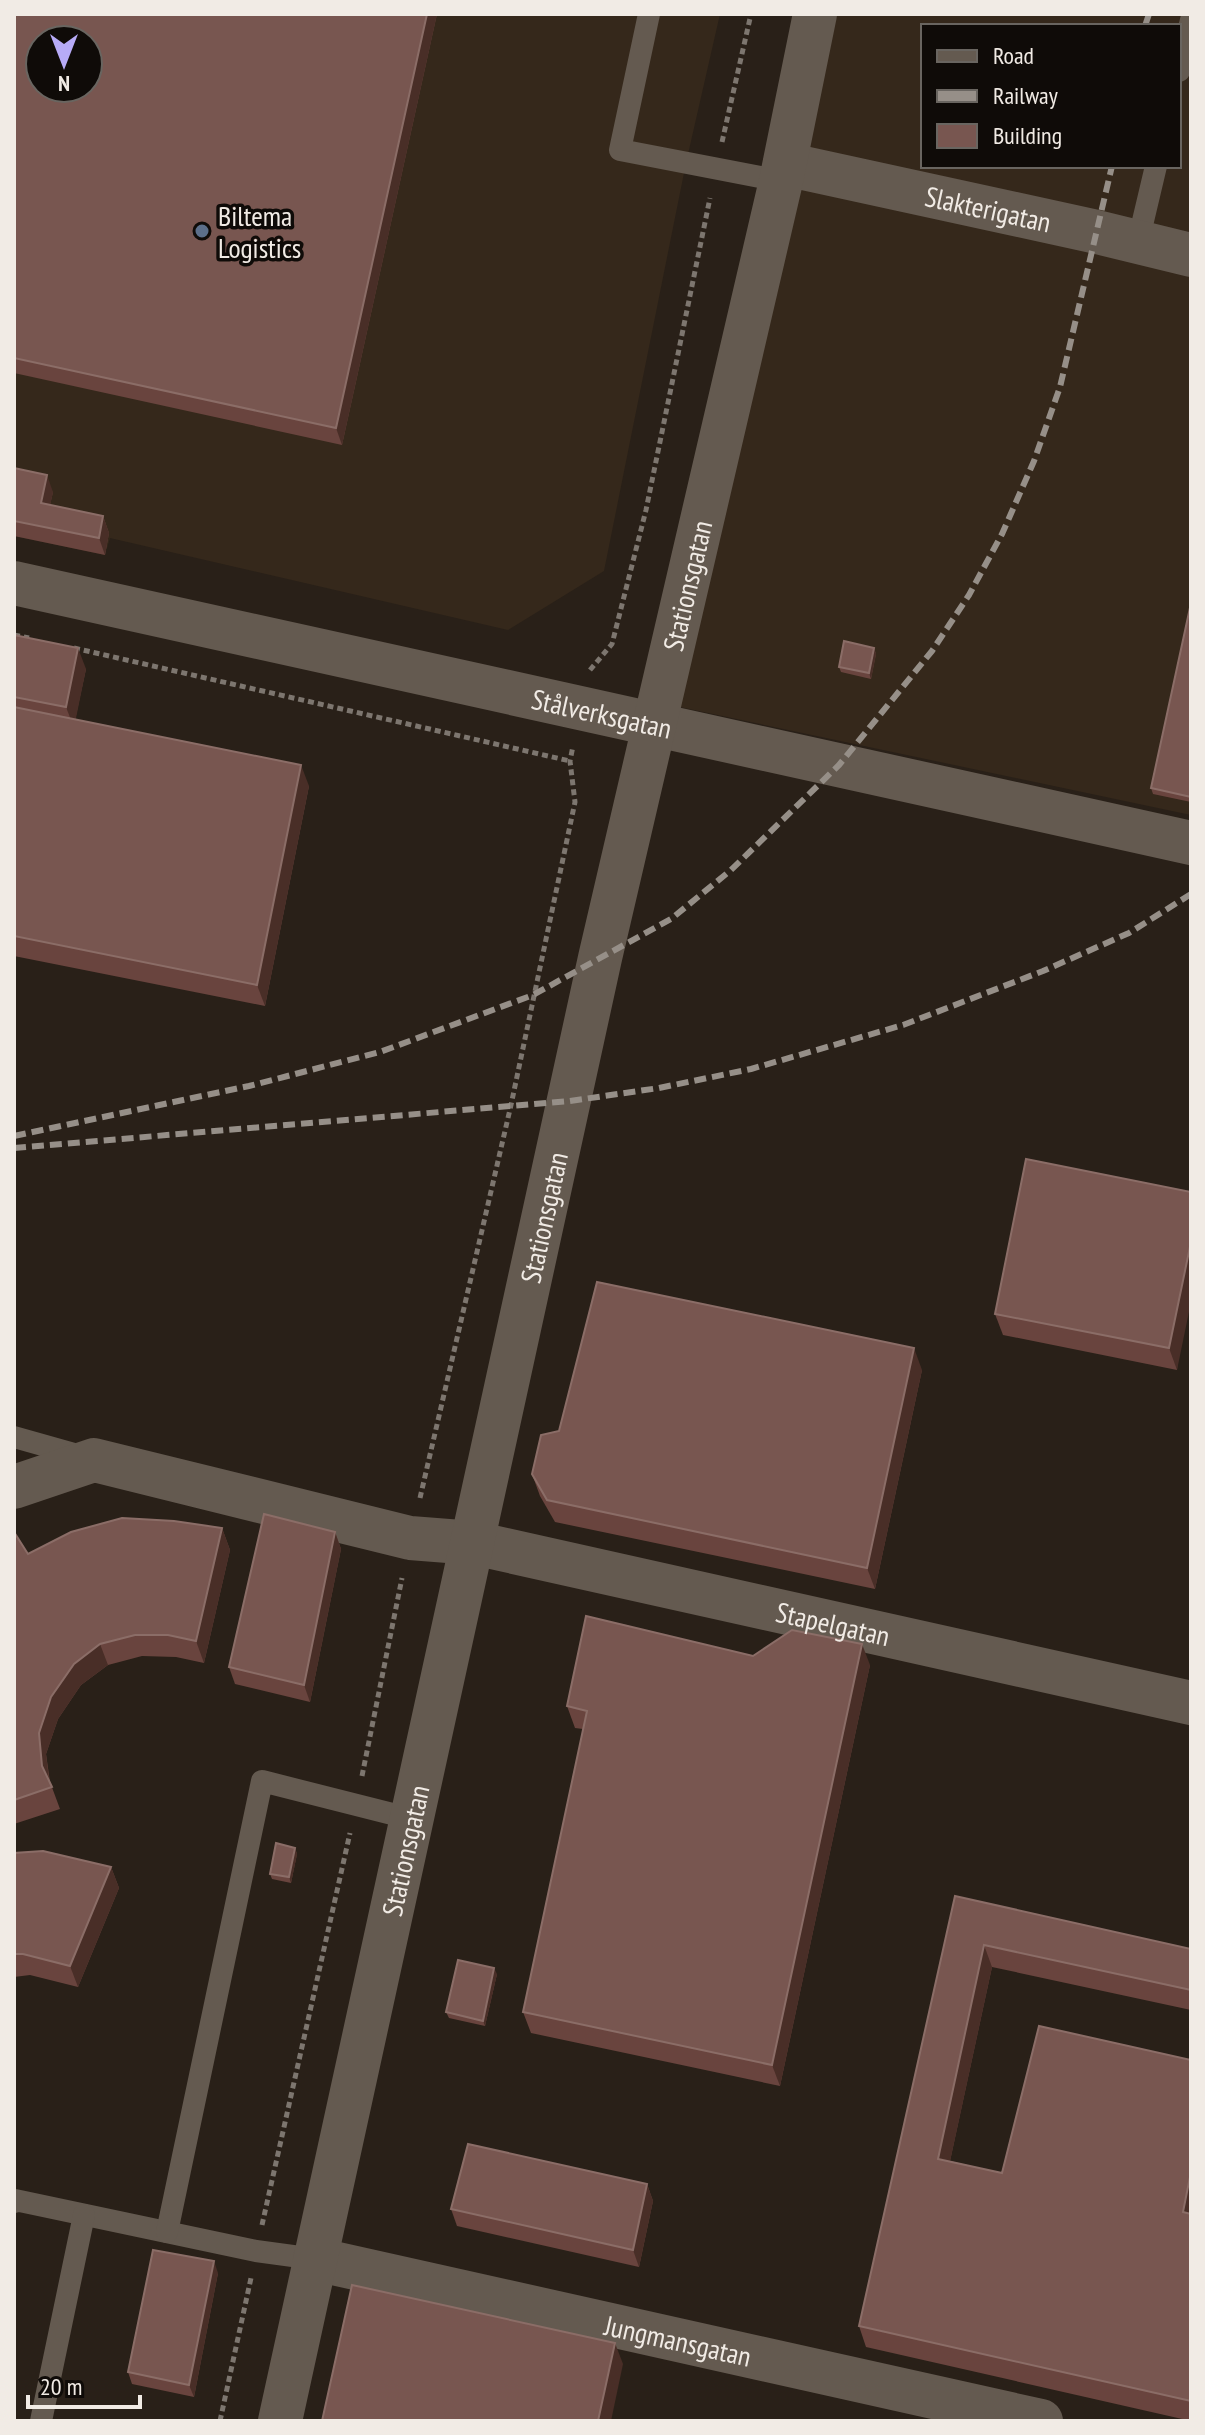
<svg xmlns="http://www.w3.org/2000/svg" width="1205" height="2435" font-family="'PT Sans Narrow',sans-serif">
<rect width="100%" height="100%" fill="#292018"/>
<!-- built -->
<g fill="#35281b" fill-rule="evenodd">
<path d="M 14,14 L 720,14 L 686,163 L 604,571 L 508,630 L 110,538 L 105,555 L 14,536 ZM 40,40 L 88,40 L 88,88 L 40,88 Z"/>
<path d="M 837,14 L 1191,14 L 1191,815 L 675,706 ZM 923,26 L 1179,26 L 1179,166 L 923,166 Z"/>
</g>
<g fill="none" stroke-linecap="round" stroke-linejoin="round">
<!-- path -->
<g stroke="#7d766f" stroke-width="5" stroke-dasharray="6 4" stroke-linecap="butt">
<path d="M 722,142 L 751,14"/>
<path d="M 14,635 L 29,638"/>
<path d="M 74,648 L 570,761"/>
<path d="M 590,670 L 612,644 L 646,510 L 710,198"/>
<path d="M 420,1498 L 511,1105 L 575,802 L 570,761 L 573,746"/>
<path d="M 362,1776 L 402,1578"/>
<path d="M 262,2225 L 350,1833"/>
<path d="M 220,2421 L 251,2278"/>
</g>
<!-- lane -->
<g stroke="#645a50" stroke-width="22">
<path d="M 649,14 L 620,150 L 781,181"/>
<path d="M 1179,71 L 1191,20"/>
<path d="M 1138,242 L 1156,166"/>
<path d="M 14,1437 L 85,1457"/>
<path d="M 14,2202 L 15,2200 L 256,2251 L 315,2259"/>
<path d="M 167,2232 L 262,1781 L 412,1819"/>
<path d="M 41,2421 L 84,2215"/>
</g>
<!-- street -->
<g stroke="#645a50" stroke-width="44">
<path id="s1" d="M 785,164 L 1097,232 L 1191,255"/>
<path id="s2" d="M 14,583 L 1191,843"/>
<path id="s3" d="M 14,1487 L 94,1460 L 410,1538 L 474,1543 L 1191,1703"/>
<path id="s4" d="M 315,2259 L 1041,2421"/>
<path id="s5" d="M 280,2421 L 600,958 L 781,181 L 815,14"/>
</g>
<!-- rail -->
<g stroke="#968f88" stroke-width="6" stroke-dasharray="12 6" stroke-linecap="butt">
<path d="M 1145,26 L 1149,14"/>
<path d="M 14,1136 L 249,1086 L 380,1052 L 533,995 L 671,919 L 731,870 L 839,765 L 932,651 L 969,595 L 1002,534 L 1034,461 L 1060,387 L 1112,166"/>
<path d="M 14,1148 L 570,1101 L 659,1088 L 751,1069 L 903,1025 L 1043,971 L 1129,933 L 1191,894"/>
</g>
</g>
<!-- wall -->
<g fill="#69443e">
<path d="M 14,14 L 437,14 L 342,445 L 14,373 Z"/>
<path d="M 14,468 L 53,492 L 50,505 L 103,516 L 109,533 L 105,555 L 14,536 Z"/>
<path d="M 1191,603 L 1191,802 L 1153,794 L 1151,788 Z"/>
<path d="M 14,635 L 86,669 L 75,720 L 309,786 L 265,1006 L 14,956 Z"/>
<path d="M 874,648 L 876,654 L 871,679 L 841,672 L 839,667 Z"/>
<path d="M 1191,1192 L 1177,1370 L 1003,1335 L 995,1314 Z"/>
<path d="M 922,1370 L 875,1589 L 555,1522 L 540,1496 L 532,1474 Z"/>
<path d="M 222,1528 L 230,1550 L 204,1663 L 176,1657 L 142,1656 L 108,1665 L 81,1685 L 58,1719 L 46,1754 L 50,1782 L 60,1809 L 14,1824 L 14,1532 L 28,1554 Z"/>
<path d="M 335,1532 L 341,1549 L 310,1702 L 235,1684 L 229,1667 Z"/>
<path d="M 753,1656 L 870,1665 L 780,2086 L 531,2033 L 523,2012 L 583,1729 L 575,1728 L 567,1706 Z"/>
<path d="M 295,1848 L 297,1854 L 291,1883 L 272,1879 L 270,1874 Z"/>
<path d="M 14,1853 L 111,1867 L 119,1888 L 78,1987 L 30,1975 L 14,1977 Z"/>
<path d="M 955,1896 L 1191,1949 L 1191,2010 L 992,1967 L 950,2161 L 1002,2173 L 1191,2060 L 1191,2421 L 866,2347 L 859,2326 Z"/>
<path d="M 497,1974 L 485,2026 L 449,2018 L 446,2012 Z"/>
<path d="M 647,2184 L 653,2201 L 639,2267 L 457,2226 L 451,2209 Z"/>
<path d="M 218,2273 L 194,2397 L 132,2384 L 128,2372 Z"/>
</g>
<!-- shaded-wall -->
<g fill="#492e27">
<path d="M 427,14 L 437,14 L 342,445 L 336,428 Z"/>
<path d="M 47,475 L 53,492 L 47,520 L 41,503 Z"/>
<path d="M 103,516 L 109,533 L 105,555 L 99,538 Z"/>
<path d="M 78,648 L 86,669 L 74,728 L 66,707 Z"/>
<path d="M 874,648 L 876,654 L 871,679 L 869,673 Z"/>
<path d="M 301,765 L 309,786 L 265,1006 L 257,985 Z"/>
<path d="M 1191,1242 L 1191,1302 L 1177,1370 L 1169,1348 Z"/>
<path d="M 914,1348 L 922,1370 L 875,1589 L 867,1568 Z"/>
<path d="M 222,1528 L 230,1550 L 204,1663 L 196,1641 Z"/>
<path d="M 335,1532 L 341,1549 L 310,1702 L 304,1685 Z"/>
<path d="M 100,1644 L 108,1665 L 81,1685 L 58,1719 L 46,1754 L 50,1788 L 42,1766 L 39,1733 L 51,1697 L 74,1664 Z"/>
<path d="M 862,1644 L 870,1665 L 780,2086 L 772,2065 Z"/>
<path d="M 295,1848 L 297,1854 L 291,1883 L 289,1877 Z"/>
<path d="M 111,1867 L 119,1888 L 78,1987 L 70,1966 Z"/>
<path d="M 984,1945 L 992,1967 L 946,2180 L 938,2159 Z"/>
<path d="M 494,1968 L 497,1974 L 485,2026 L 483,2021 Z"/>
<path d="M 1191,2172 L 1191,2233 L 1183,2212 Z"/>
<path d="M 647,2184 L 653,2201 L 639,2267 L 633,2250 Z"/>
<path d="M 214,2261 L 218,2273 L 194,2397 L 189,2385 Z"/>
<path d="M 615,2343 L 623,2364 L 611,2421 L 598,2421 Z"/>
</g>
<!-- building -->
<g fill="#785650" stroke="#8b6d67" stroke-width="2" fill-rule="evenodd">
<path d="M 14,14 L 427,14 L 336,428 L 14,358 ZM 40,40 L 88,40 L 88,88 L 40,88 Z"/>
<path d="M 14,468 L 47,475 L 41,503 L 103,516 L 99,538 L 14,521 Z"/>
<path d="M 1191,603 L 1191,797 L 1151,788 Z"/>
<path d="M 14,635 L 78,648 L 66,707 L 14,697 Z"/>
<path d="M 844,641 L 874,648 L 869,673 L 839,667 Z"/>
<path d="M 14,707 L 301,765 L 257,985 L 14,936 Z"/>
<path d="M 1026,1159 L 1191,1192 L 1191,1242 L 1169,1348 L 995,1314 Z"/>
<path d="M 597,1282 L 914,1348 L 867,1568 L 547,1500 L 532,1474 L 541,1435 L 559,1431 Z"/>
<path d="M 264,1514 L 335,1532 L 304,1685 L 229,1667 Z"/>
<path d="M 122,1518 L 174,1521 L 222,1528 L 196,1641 L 168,1635 L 135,1635 L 100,1644 L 74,1664 L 51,1697 L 39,1733 L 42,1766 L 52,1787 L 14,1800 L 14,1532 L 28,1554 L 71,1532 Z"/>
<path d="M 586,1616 L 753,1656 L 792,1630 L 862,1644 L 772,2065 L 523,2012 L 587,1711 L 567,1706 Z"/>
<path d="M 276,1843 L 295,1848 L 289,1877 L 270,1874 Z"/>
<path d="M 43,1851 L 111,1867 L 70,1966 L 23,1954 L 14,1954 L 14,1853 Z"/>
<path d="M 955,1896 L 1191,1949 L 1191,1990 L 984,1945 L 938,2159 L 1002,2173 L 1039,2026 L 1191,2060 L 1191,2172 L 1183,2212 L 1191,2214 L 1191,2401 L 859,2326 Z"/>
<path d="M 458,1960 L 494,1968 L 483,2021 L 446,2012 Z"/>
<path d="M 468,2144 L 647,2184 L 633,2250 L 451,2209 Z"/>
<path d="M 153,2250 L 214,2261 L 189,2385 L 128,2372 Z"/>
<path d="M 352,2285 L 615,2343 L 598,2421 L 322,2421 Z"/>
</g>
<!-- markers -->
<circle fill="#5c6f8a" stroke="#0f0b08" stroke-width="3" cx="202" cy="231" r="8"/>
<g text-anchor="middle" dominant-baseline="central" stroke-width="7" stroke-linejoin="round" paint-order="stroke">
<!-- street labels -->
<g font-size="28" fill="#f1ebe5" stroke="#0f0b08">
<text stroke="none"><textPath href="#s1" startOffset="208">Slakterigatan</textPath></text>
<text stroke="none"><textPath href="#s5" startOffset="1880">Stationsgatan</textPath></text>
<text stroke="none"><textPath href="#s2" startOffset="602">Stålverksgatan</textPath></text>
<text stroke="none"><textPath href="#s5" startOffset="1232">Stationsgatan</textPath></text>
<text stroke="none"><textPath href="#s3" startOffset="842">Stapelgatan</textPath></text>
<text stroke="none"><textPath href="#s5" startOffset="584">Stationsgatan</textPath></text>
<text stroke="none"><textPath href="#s4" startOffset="372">Jungmansgatan</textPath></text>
</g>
<!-- poi labels -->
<g font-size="28" fill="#f1ebe5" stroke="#0f0b08" text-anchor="start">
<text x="218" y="215">Biltema<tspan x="218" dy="32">Logistics</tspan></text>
</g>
</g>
<!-- border -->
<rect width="1205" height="2435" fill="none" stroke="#f1ebe5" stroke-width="32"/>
<!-- legend -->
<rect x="921" y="24" width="260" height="144" fill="#0f0b08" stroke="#696560" stroke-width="2"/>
<rect x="937" y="50" width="40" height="12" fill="#645a50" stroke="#696560" stroke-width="2"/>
<text x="993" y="64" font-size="24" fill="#f1ebe5">Road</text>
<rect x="937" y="90" width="40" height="12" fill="#968f88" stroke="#696560" stroke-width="2"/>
<text x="993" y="104" font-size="24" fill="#f1ebe5">Railway</text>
<rect x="937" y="124" width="40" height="24" fill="#785650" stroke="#696560" stroke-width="2"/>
<text x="993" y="144" font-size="24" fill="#f1ebe5">Building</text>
<!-- north arrow -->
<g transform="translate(64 64) rotate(180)"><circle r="38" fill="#0f0b08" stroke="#696560" stroke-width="2"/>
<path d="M0-6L14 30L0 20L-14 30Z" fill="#b7abf7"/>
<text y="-12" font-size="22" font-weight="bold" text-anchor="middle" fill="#f1ebe5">N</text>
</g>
<!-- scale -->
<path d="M28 2395v12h112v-12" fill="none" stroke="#f1ebe5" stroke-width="4"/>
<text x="40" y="2395" font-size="24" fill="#f1ebe5" stroke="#0f0b08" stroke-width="6" paint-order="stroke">20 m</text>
</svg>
